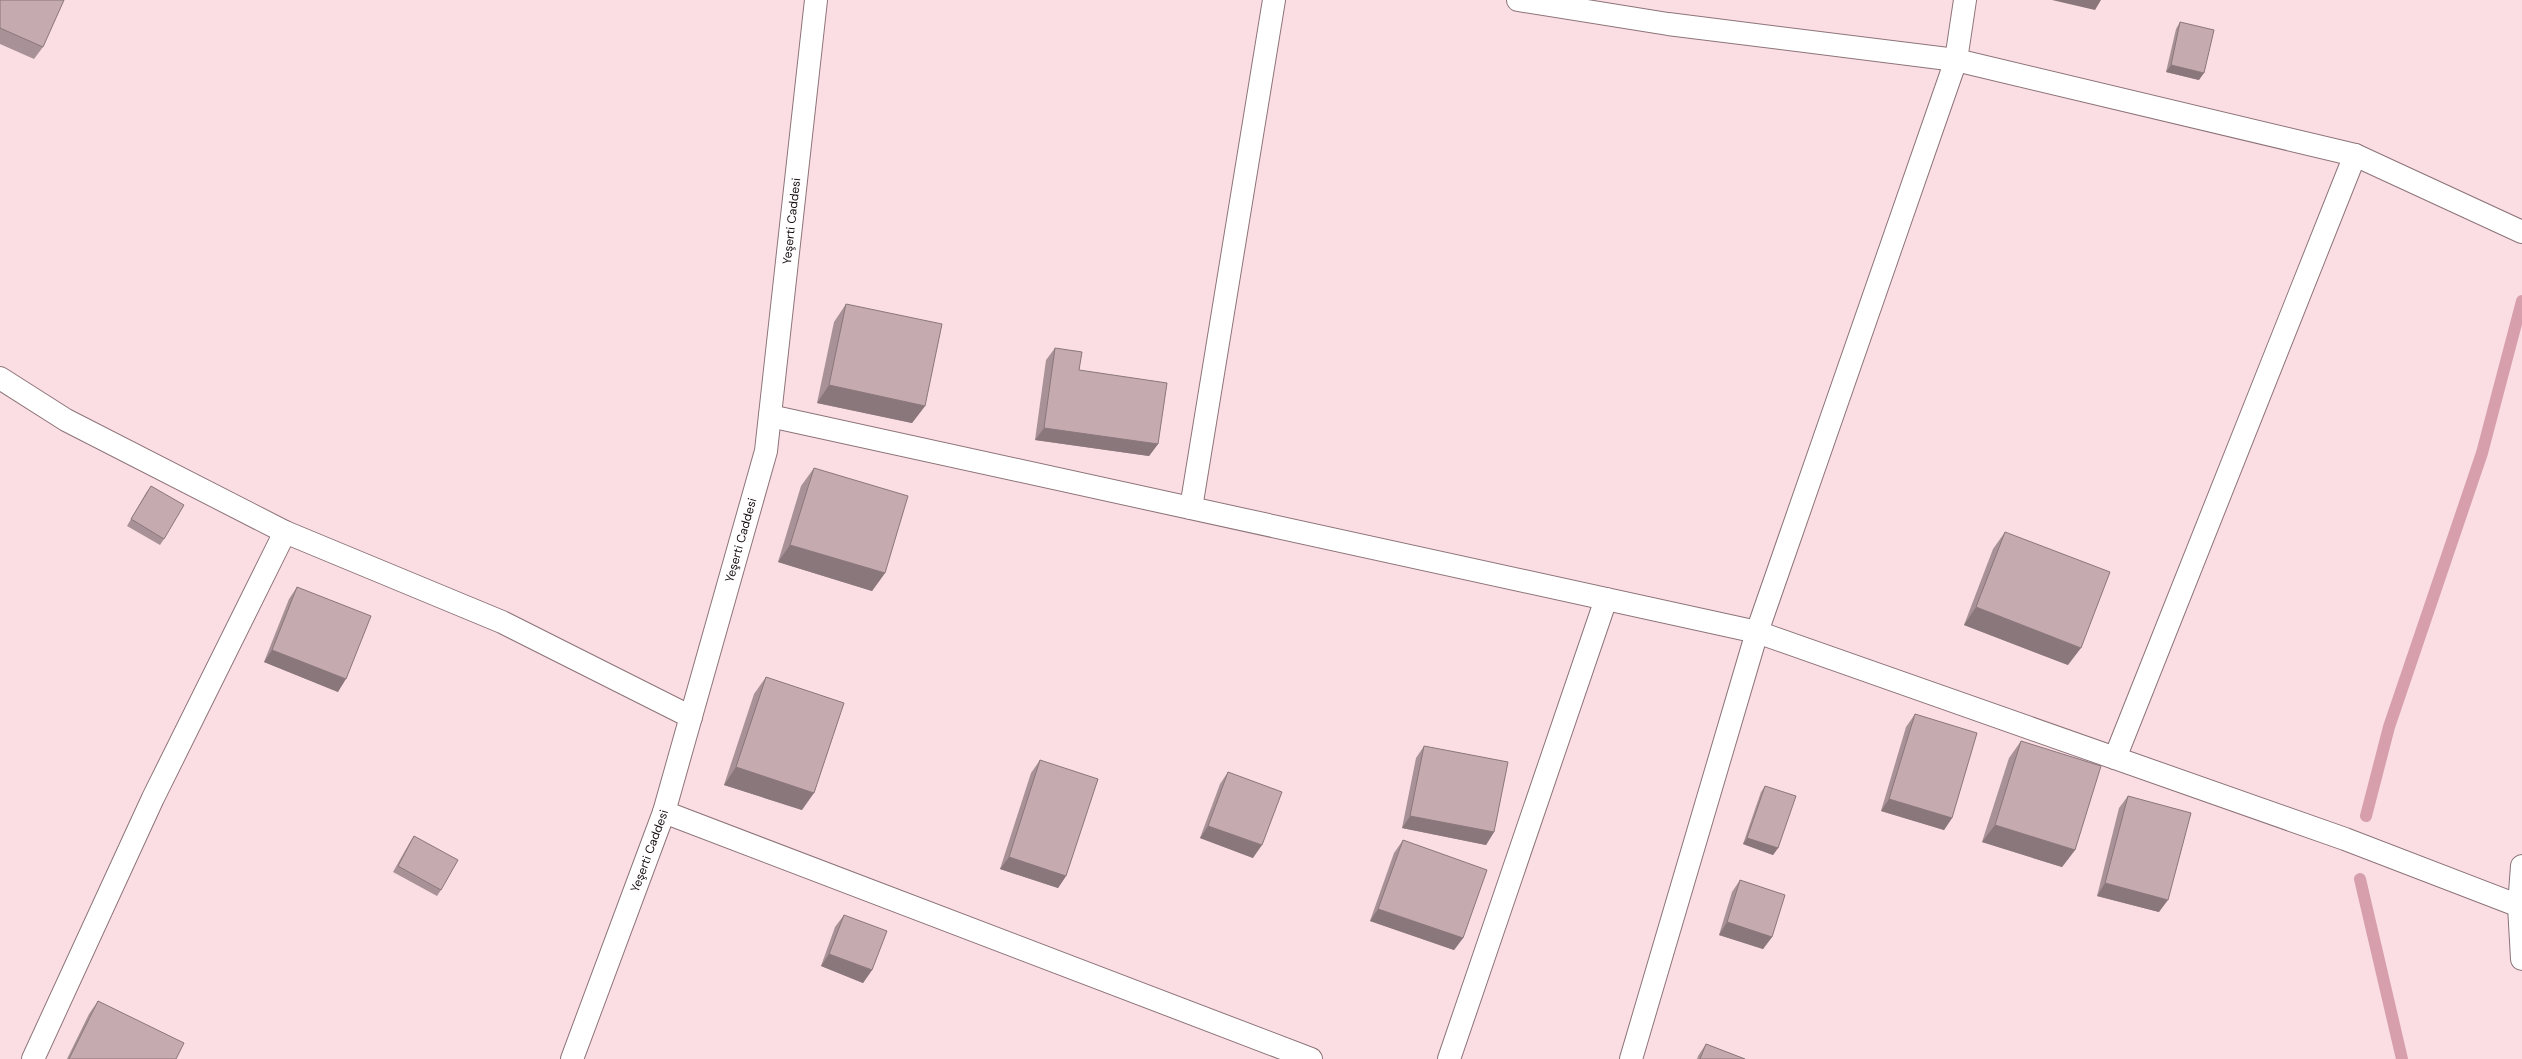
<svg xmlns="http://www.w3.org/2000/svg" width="2522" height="1059" font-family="'DM Sans',sans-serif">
<rect width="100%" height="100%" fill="#fadee4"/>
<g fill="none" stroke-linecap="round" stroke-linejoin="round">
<!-- stream -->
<g stroke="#d79fac" stroke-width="12">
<path d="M 2366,816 L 2389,727 L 2482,453 L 2522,301"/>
<path d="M 2360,879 L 2402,1059"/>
</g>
<defs>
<g id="minor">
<path d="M 1518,0 L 1668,24 L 1956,60 L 2355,155 L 2522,232"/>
<path d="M 0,378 L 66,420 L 285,532 L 502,622 L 691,717"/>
<path d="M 770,416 L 1757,632 L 2345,839 L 2522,907"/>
<path d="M 1191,508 L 1274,0"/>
<path d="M 2115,758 L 2355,155"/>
<path d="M 664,812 L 1311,1059"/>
<path d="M 2522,866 L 2519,906 L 2522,959"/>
<path d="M 33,1059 L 153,798 L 285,532"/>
<path id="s1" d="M 572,1059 L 664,812 L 766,451 L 816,0"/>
<path d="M 1449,1059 L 1606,599"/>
<path d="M 1631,1059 L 1757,632 L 1956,60 L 1965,0"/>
</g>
</defs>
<!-- minor casing -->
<use href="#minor" stroke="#8d7479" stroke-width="24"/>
<!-- minor -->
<use href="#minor" stroke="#fff" stroke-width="22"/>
</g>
<!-- wall -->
<g fill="#a99297">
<path d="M 0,0 L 43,47 L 34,59 L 0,44 Z"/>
<path d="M 2180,22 L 2199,80 L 2166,72 L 2176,29 Z"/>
<path d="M 846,304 L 925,406 L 912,423 L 817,403 L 834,322 Z"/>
<path d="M 1055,348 L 1158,444 L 1149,456 L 1035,440 L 1046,360 Z"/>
<path d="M 814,468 L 885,573 L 872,591 L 778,562 L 801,486 Z"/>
<path d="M 151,486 L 164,539 L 160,545 L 127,526 L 146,493 Z"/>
<path d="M 2005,532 L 2068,665 L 1964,625 L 1993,549 Z"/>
<path d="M 297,587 L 338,692 L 264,662 L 289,599 Z"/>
<path d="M 766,677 L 802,810 L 724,785 L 754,694 Z"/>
<path d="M 1915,714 L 1952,818 L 1944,830 L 1881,811 L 1906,727 Z"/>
<path d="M 2021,741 L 2075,850 L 2062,867 L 1982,842 L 2009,758 Z"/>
<path d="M 1424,746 L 1494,832 L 1486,845 L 1402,828 L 1416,758 Z"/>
<path d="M 1040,760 L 1066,876 L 1058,888 L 1000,869 L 1031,773 Z"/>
<path d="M 1228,772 L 1253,858 L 1200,838 L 1220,784 Z"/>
<path d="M 1765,786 L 1778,848 L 1773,855 L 1743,844 L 1761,792 Z"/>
<path d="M 2128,796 L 2159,912 L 2097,896 L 2119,808 Z"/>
<path d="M 414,836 L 441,890 L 437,896 L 393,872 L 410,842 Z"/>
<path d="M 1403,840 L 1463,938 L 1454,950 L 1370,921 L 1394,853 Z"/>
<path d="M 1740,880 L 1772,937 L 1763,949 L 1719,935 L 1732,892 Z"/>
<path d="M 844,915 L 872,970 L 863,983 L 821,966 L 835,927 Z"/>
<path d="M 98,1001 L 176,1059 L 67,1059 L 89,1014 Z"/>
<path d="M 1706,1044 L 1745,1059 L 1697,1059 L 1698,1056 Z"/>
</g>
<!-- shaded-wall -->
<g fill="#8a777b">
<path d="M 2052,0 L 2101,0 L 2095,10 Z"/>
<path d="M 2171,65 L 2204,73 L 2199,80 L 2166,72 Z"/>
<path d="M 829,385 L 925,406 L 912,423 L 817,403 Z"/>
<path d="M 1044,428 L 1158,444 L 1149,456 L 1035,440 Z"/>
<path d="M 790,545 L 885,573 L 872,591 L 778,562 Z"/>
<path d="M 1976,607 L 2081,648 L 2068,665 L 1964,625 Z"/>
<path d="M 272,650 L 346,679 L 338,692 L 264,662 Z"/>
<path d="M 736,767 L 814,793 L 802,810 L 724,785 Z"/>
<path d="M 1889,799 L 1952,818 L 1944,830 L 1881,811 Z"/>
<path d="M 1410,816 L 1494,832 L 1486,845 L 1402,828 Z"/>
<path d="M 1995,825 L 2075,850 L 2062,867 L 1982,842 Z"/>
<path d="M 1208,826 L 1262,845 L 1253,858 L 1200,838 Z"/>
<path d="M 1747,838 L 1778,848 L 1773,855 L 1743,844 Z"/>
<path d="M 1009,857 L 1066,876 L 1058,888 L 1000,869 Z"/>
<path d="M 2105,883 L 2168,900 L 2159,912 L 2097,896 Z"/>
<path d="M 1378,909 L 1463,938 L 1454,950 L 1370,921 Z"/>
<path d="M 1727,922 L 1772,937 L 1763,949 L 1719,935 Z"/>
<path d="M 829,954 L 872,970 L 863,983 L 821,966 Z"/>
</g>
<!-- building -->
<g fill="#c5aab0" stroke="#8a777b">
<path d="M 0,0 L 64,0 L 43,47 L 0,28 Z"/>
<path d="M 2180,22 L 2214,30 L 2204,73 L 2171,65 Z"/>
<path d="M 846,304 L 942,324 L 925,406 L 829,385 Z"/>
<path d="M 1055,348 L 1082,352 L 1079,370 L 1167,383 L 1158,444 L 1044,428 Z"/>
<path d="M 814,468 L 908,496 L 885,573 L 790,545 Z"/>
<path d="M 151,486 L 184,505 L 164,539 L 131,519 Z"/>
<path d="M 2005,532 L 2110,572 L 2081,648 L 1976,607 Z"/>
<path d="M 297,587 L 371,616 L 346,679 L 272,650 Z"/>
<path d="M 766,677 L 844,703 L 814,793 L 736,767 Z"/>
<path d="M 1915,714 L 1977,733 L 1952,818 L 1889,799 Z"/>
<path d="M 2021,741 L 2101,766 L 2075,850 L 1995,825 Z"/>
<path d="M 1424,746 L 1508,762 L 1494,832 L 1410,816 Z"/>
<path d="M 1040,760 L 1098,779 L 1066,876 L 1009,857 Z"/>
<path d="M 1228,772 L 1282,792 L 1262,845 L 1208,826 Z"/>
<path d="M 1765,786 L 1796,796 L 1778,848 L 1747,838 Z"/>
<path d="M 2128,796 L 2191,813 L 2168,900 L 2105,883 Z"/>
<path d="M 414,836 L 458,860 L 441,890 L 398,866 Z"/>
<path d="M 1403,840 L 1487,870 L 1463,938 L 1378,909 Z"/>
<path d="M 1740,880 L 1785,895 L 1772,937 L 1727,922 Z"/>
<path d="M 844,915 L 887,931 L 872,970 L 829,954 Z"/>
<path d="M 98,1001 L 184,1043 L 176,1059 L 69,1059 Z"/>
<path d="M 1706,1044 L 1745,1059 L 1700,1059 Z"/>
</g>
<g text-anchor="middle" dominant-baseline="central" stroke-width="3" stroke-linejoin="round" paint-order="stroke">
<!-- street labels -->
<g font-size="12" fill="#150c0e" stroke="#fff">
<text stroke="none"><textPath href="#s1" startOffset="870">Yeşerti Caddesi</textPath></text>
<text stroke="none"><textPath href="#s1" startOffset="546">Yeşerti Caddesi</textPath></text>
<text stroke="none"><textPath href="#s1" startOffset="222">Yeşerti Caddesi</textPath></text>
</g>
</g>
</svg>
